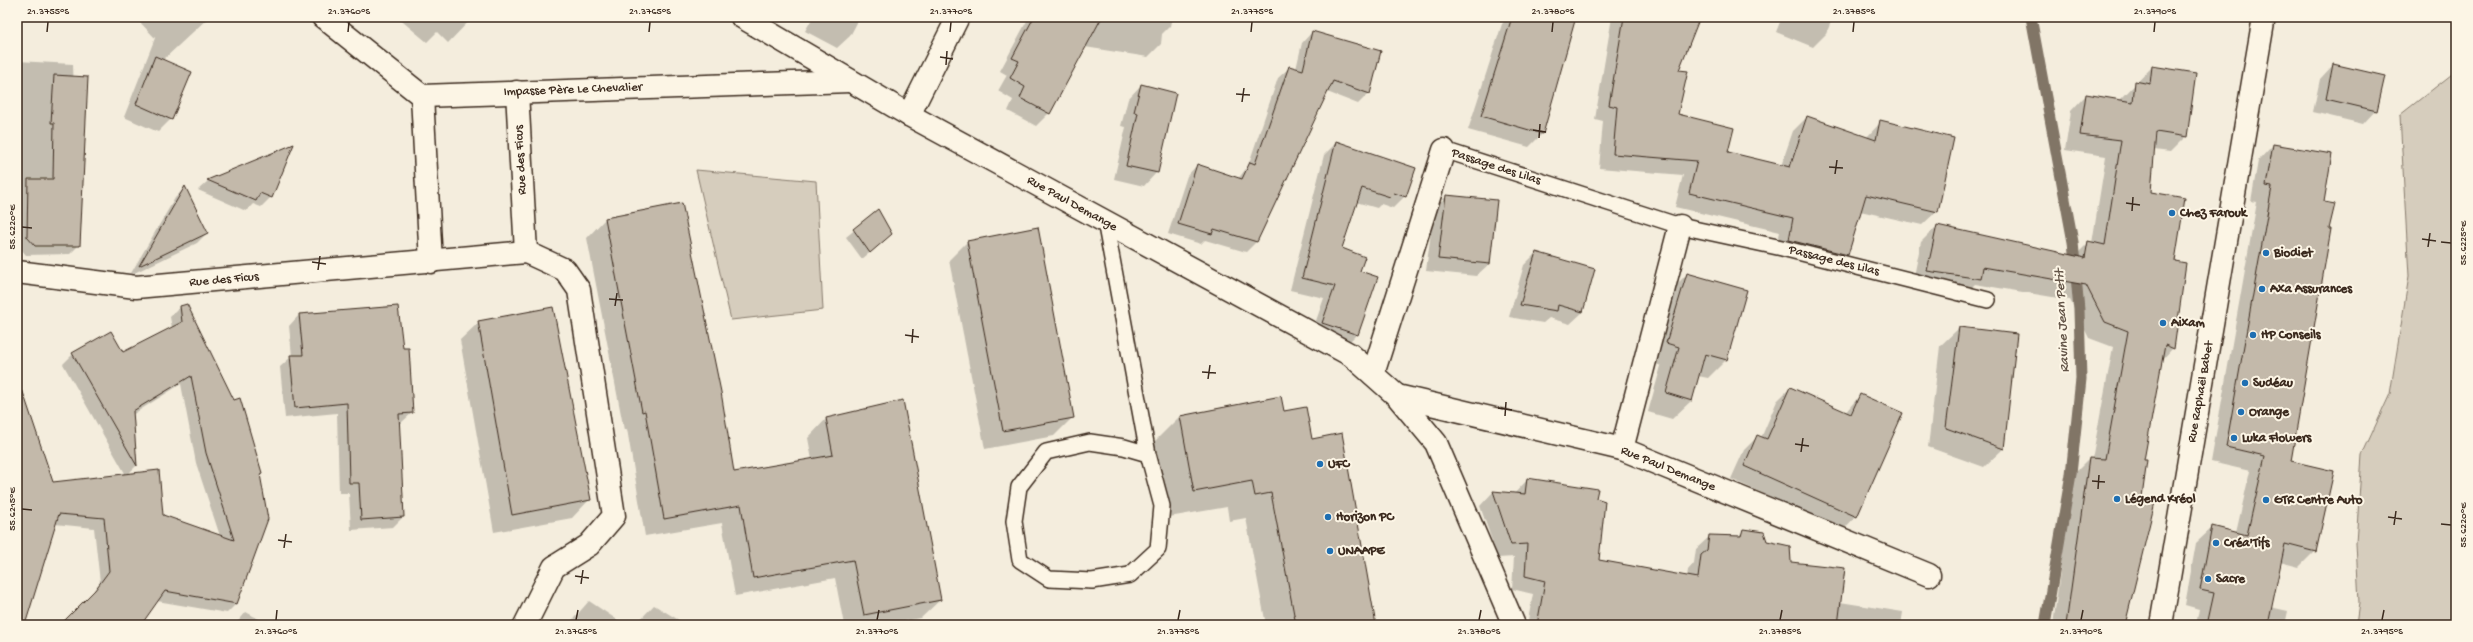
<svg xmlns="http://www.w3.org/2000/svg" width="2473" height="642" font-family="'Gochi Hand',sans-serif">
<rect width="100%" height="100%" fill="#f4eddd"/>
<filter id="ink" filterUnits="userSpaceOnUse"><feTurbulence type="fractalNoise" baseFrequency=".025" numOctaves="2"/><feDisplacementMap in="SourceGraphic" scale="8" xChannelSelector="R" yChannelSelector="G"/><feConvolveMatrix kernelMatrix="1 2 1 2 8 2 1 2 1" color-interpolation-filters="sRGB"/></filter>
<g filter="url(#ink)">
<!-- green -->
<g fill="#d6cdbd" stroke="#887c6e">
<path d="M 2456,71 L 2456,625 L 2356,625 L 2359,603 L 2356,543 L 2362,455 L 2390,394 L 2409,276 L 2400,115 Z"/>
<path d="M 696,170 L 816,181 L 823,310 L 731,320 Z"/>
</g>
<!-- shadow -->
<g fill="#0003" fill-rule="evenodd">
<path d="M 135,17 L 209,17 L 163,60 L 171,119 L 158,132 L 124,117 L 155,38 Z"/>
<path d="M 397,17 L 473,17 L 448,43 L 437,32 L 427,42 Z"/>
<path d="M 813,17 L 860,17 L 850,36 L 837,48 L 805,31 Z"/>
<path d="M 1029,17 L 1172,17 L 1170,26 L 1162,34 L 1161,44 L 1148,57 L 1085,47 L 1049,113 L 1036,126 L 1008,111 L 1013,100 L 998,91 L 1007,75 L 1000,71 Z"/>
<path d="M 1508,17 L 1542,17 L 1573,25 L 1542,134 L 1529,147 L 1468,130 L 1502,24 Z"/>
<path d="M 1612,17 L 1699,17 L 1677,71 L 1677,114 L 1727,152 L 1781,166 L 1793,131 L 1807,117 L 1866,138 L 1881,122 L 1937,211 L 1922,225 L 1860,211 L 1847,254 L 1833,268 L 1775,254 L 1780,232 L 1675,207 L 1683,175 L 1599,168 L 1603,121 L 1595,119 Z"/>
<path d="M 1782,17 L 1833,17 L 1826,34 L 1813,47 L 1776,32 Z"/>
<path d="M 1312,32 L 1369,93 L 1358,104 L 1327,92 L 1257,241 L 1246,252 L 1205,240 L 1201,244 L 1168,234 L 1187,176 L 1197,165 L 1238,179 L 1248,166 L 1278,78 L 1289,68 L 1296,69 L 1302,43 Z"/>
<path d="M 17,61 L 73,64 L 79,245 L 70,254 L 26,255 L 20,248 L 17,248 Z"/>
<path d="M 2333,65 L 2376,110 L 2363,124 L 2313,112 L 2320,79 Z"/>
<path d="M 2152,67 L 2186,136 L 2170,152 L 2154,150 L 2150,193 L 2174,262 L 2173,348 L 2161,361 L 2143,461 L 2125,625 L 2053,625 L 2073,475 L 2089,459 L 2092,459 L 2113,347 L 2089,338 L 2070,300 L 1975,284 L 1964,295 L 1912,286 L 1921,242 L 1937,226 L 2074,257 L 2089,242 L 2092,243 L 2106,156 L 2065,150 L 2071,111 L 2086,95 L 2120,100 Z"/>
<path d="M 1141,85 L 1157,172 L 1144,186 L 1114,179 L 1126,127 L 1121,126 L 1128,99 Z"/>
<path d="M 1336,143 L 1405,196 L 1393,208 L 1381,204 L 1377,208 L 1356,202 L 1341,249 L 1359,271 L 1357,334 L 1345,346 L 1311,335 L 1324,298 L 1290,290 L 1324,155 Z"/>
<path d="M 2273,145 L 2323,203 L 2328,229 L 2290,462 L 2315,551 L 2299,567 L 2280,562 L 2270,607 L 2288,611 L 2285,625 L 2196,625 L 2199,609 L 2185,605 L 2196,543 L 2212,528 L 2236,533 L 2250,471 L 2211,462 L 2257,202 L 2251,201 L 2258,161 Z"/>
<path d="M 292,146 L 271,197 L 261,207 L 253,204 L 246,211 L 198,190 L 208,181 Z"/>
<path d="M 185,188 L 207,233 L 197,243 L 130,275 L 175,198 Z"/>
<path d="M 1447,196 L 1489,264 L 1476,276 L 1426,271 L 1434,208 Z"/>
<path d="M 681,204 L 734,473 L 812,460 L 808,438 L 826,419 L 940,600 L 921,618 L 885,625 L 844,625 L 835,578 L 735,596 L 722,523 L 645,536 L 627,429 L 624,430 L 587,238 L 605,219 Z"/>
<path d="M 878,211 L 884,241 L 862,259 L 846,237 Z"/>
<path d="M 967,242 L 1073,417 L 1054,436 L 985,449 L 949,260 Z"/>
<path d="M 1536,253 L 1583,312 L 1570,324 L 1549,318 L 1543,323 L 1509,317 L 1524,265 Z"/>
<path d="M 1687,274 L 1746,291 L 1726,360 L 1708,378 L 1698,376 L 1691,401 L 1672,419 L 1648,412 L 1661,366 L 1649,361 L 1669,292 Z"/>
<path d="M 180,307 L 259,474 L 237,603 L 227,613 L 157,601 L 139,625 L 62,625 L 86,601 L 100,582 L 94,528 L 55,524 L 17,612 L 17,406 L 52,483 L 126,475 L 63,364 L 73,354 L 123,353 L 172,328 L 170,317 ZM 181,384 L 196,463 L 220,536 L 162,516 L 127,475 L 136,466 L 132,415 Z"/>
<path d="M 299,315 L 412,413 L 401,423 L 398,424 L 403,517 L 393,527 L 351,530 L 349,493 L 339,493 L 337,413 L 285,418 L 280,367 L 292,356 L 289,326 Z"/>
<path d="M 479,322 L 590,499 L 572,518 L 494,532 L 460,340 Z"/>
<path d="M 1959,328 L 2016,335 L 2003,449 L 1984,467 L 1928,447 L 1940,346 Z"/>
<path d="M 1790,388 L 1845,413 L 1860,395 L 1856,516 L 1843,530 L 1731,479 L 1744,450 L 1758,436 L 1761,438 L 1777,401 Z"/>
<path d="M 1280,398 L 1283,412 L 1311,440 L 1373,625 L 1266,625 L 1246,518 L 1229,521 L 1227,507 L 1169,517 L 1154,442 L 1180,416 Z"/>
<path d="M 1528,479 L 1594,498 L 1598,561 L 1687,577 L 1688,570 L 1694,563 L 1696,549 L 1710,536 L 1738,537 L 1744,530 L 1767,542 L 1840,602 L 1903,612 L 1901,625 L 1527,625 L 1533,594 L 1512,589 L 1514,557 L 1498,558 L 1480,506 L 1493,492 L 1514,494 Z"/>
<path d="M 589,601 L 625,625 L 568,625 Z"/>
<path d="M 654,605 L 687,625 L 635,625 Z"/>
<path d="M 246,612 L 270,625 L 235,625 Z"/>
</g>
<g fill="none" stroke-linecap="round" stroke-linejoin="round">
<!-- stream -->
<path stroke="#817466" stroke-width="11" d="M 2031,17 L 2073,242 L 2079,310 L 2081,379 L 2071,474 L 2045,625"/>
</g>
<!-- building -->
<g fill="#c3b9aa" stroke="#3b2a1e">
<path d="M 1034,17 L 1102,17 L 1050,114 L 1020,98 L 1025,87 L 1010,78 L 1019,61 L 1012,58 Z"/>
<path d="M 1512,17 L 1576,17 L 1543,134 L 1481,116 Z"/>
<path d="M 1624,17 L 1700,17 L 1679,70 L 1688,71 L 1678,114 L 1734,128 L 1728,152 L 1790,167 L 1807,116 L 1876,140 L 1880,120 L 1954,138 L 1938,212 L 1866,195 L 1848,255 L 1789,240 L 1793,218 L 1689,193 L 1697,161 L 1613,154 L 1617,107 L 1609,105 Z"/>
<path d="M 1312,31 L 1381,51 L 1370,94 L 1333,81 L 1257,242 L 1214,229 L 1212,234 L 1178,224 L 1197,164 L 1242,179 L 1250,162 L 1255,164 L 1289,66 L 1303,70 Z"/>
<path d="M 155,56 L 192,72 L 172,120 L 136,104 Z"/>
<path d="M 2333,64 L 2385,76 L 2377,111 L 2326,99 Z"/>
<path d="M 2152,66 L 2196,73 L 2187,137 L 2156,132 L 2151,192 L 2185,198 L 2175,261 L 2186,263 L 2174,349 L 2165,345 L 2144,460 L 2147,460 L 2142,497 L 2155,502 L 2125,625 L 2066,625 L 2089,458 L 2105,459 L 2128,331 L 2105,322 L 2086,285 L 1983,267 L 1981,279 L 1927,271 L 1937,225 L 2085,258 L 2088,241 L 2105,245 L 2121,140 L 2080,135 L 2086,94 L 2133,102 L 2135,81 L 2150,84 Z"/>
<path d="M 54,75 L 88,77 L 80,246 L 35,246 L 27,237 L 28,179 L 53,179 L 54,123 L 51,123 Z"/>
<path d="M 1141,84 L 1176,93 L 1158,173 L 1126,166 L 1138,113 L 1134,112 Z"/>
<path d="M 1336,141 L 1416,168 L 1406,197 L 1394,193 L 1390,197 L 1362,188 L 1342,248 L 1365,257 L 1360,271 L 1378,277 L 1358,335 L 1322,323 L 1335,286 L 1302,278 Z"/>
<path d="M 294,144 L 272,198 L 260,193 L 256,201 L 207,180 Z"/>
<path d="M 2273,144 L 2332,154 L 2324,202 L 2335,204 L 2329,229 L 2331,229 L 2291,461 L 2334,471 L 2316,552 L 2285,544 L 2268,625 L 2207,625 L 2214,593 L 2200,590 L 2212,526 L 2247,535 L 2265,456 L 2226,447 L 2272,187 L 2266,186 Z"/>
<path d="M 185,186 L 208,233 L 139,266 Z"/>
<path d="M 1446,195 L 1497,200 L 1490,264 L 1438,259 Z"/>
<path d="M 682,203 L 721,392 L 734,472 L 833,455 L 826,418 L 903,400 L 941,600 L 864,615 L 853,560 L 753,578 L 741,505 L 664,519 L 645,411 L 642,412 L 605,218 Z"/>
<path d="M 878,209 L 892,234 L 870,253 L 853,229 Z"/>
<path d="M 1038,227 L 1074,418 L 1003,431 L 967,241 Z"/>
<path d="M 1536,252 L 1595,269 L 1583,312 L 1558,305 L 1557,311 L 1520,305 Z"/>
<path d="M 1687,273 L 1747,290 L 1727,360 L 1705,354 L 1692,401 L 1666,393 L 1679,347 L 1666,343 Z"/>
<path d="M 187,304 L 234,400 L 240,398 L 262,473 L 260,474 L 268,519 L 237,604 L 165,591 L 141,625 L 60,625 L 95,590 L 109,571 L 104,518 L 59,514 L 25,625 L 17,625 L 17,393 L 23,392 L 53,482 L 159,470 L 163,515 L 234,540 L 206,453 L 191,376 L 133,411 L 137,466 L 72,353 L 111,331 L 123,352 L 182,322 L 180,306 Z"/>
<path d="M 398,306 L 403,348 L 409,348 L 413,413 L 399,414 L 404,517 L 361,520 L 359,483 L 349,483 L 347,403 L 295,408 L 290,355 L 303,355 L 299,314 Z"/>
<path d="M 553,307 L 591,500 L 512,515 L 478,321 Z"/>
<path d="M 1959,327 L 2017,334 L 2004,449 L 1946,428 Z"/>
<path d="M 1790,387 L 1851,414 L 1860,394 L 1903,413 L 1857,517 L 1744,466 L 1757,435 L 1767,439 Z"/>
<path d="M 1281,396 L 1284,411 L 1306,407 L 1312,439 L 1342,433 L 1376,625 L 1296,625 L 1271,493 L 1255,496 L 1252,481 L 1194,492 L 1180,416 Z"/>
<path d="M 1527,478 L 1598,489 L 1596,498 L 1605,501 L 1599,560 L 1698,578 L 1701,555 L 1707,550 L 1709,535 L 1741,536 L 1743,529 L 1764,532 L 1767,541 L 1790,546 L 1791,562 L 1845,568 L 1838,625 L 1537,625 L 1545,581 L 1525,576 L 1527,544 L 1511,545 L 1493,491 L 1525,494 Z"/>
</g>
<g fill="none" stroke-linecap="round" stroke-linejoin="round">
<defs>
<g id="lane">
<path d="M 1444,150 L 1680,226 L 1782,248 L 1988,300"/>
<path d="M 1105,221 L 1148,454 L 1162,506 L 1158,549 L 1130,575 L 1092,581 L 1049,579 L 1020,560 L 1014,521 L 1019,487 L 1046,452 L 1090,442 L 1124,447 L 1148,454"/>
</g>
<g id="street">
<path d="M 323,17 L 422,96 L 850,81"/>
<path d="M 517,92 L 526,252"/>
<path d="M 422,96 L 431,262"/>
<path d="M 909,115 L 958,17"/>
<path d="M 17,272 L 136,287 L 526,252"/>
<path d="M 1373,374 L 1444,150"/>
<path d="M 1397,396 L 1622,449 L 1929,575"/>
<path d="M 1622,449 L 1680,226"/>
<path d="M 525,625 L 554,567 L 589,545 L 614,516 L 579,290 L 565,270 L 526,252"/>
</g>
<path id="secondary" d="M 742,17 L 909,115 L 1351,355 L 1397,396 L 1436,443 L 1514,625"/>
<path id="primary" d="M 2161,625 L 2264,17"/>
</defs>
<!-- lane casing -->
<use href="#lane" stroke="#3b2a1e" stroke-width="18"/>
<!-- street casing -->
<use href="#street" stroke="#3b2a1e" stroke-width="25"/>
<!-- secondary casing -->
<use href="#secondary" stroke="#3b2a1e" stroke-width="25"/>
<!-- primary casing -->
<use href="#primary" stroke="#3b2a1e" stroke-width="25"/>
<!-- lane -->
<use href="#lane" stroke="#fcf5e5" stroke-width="15"/>
<!-- street -->
<use href="#street" stroke="#fcf5e5" stroke-width="22"/>
<!-- secondary -->
<use href="#secondary" stroke="#fcf5e5" stroke-width="22"/>
<!-- primary -->
<use href="#primary" stroke="#fcf5e5" stroke-width="22"/>
</g>
</g>
<!-- ticks -->
<path fill="none" stroke="#3b2a1e" stroke-width="1.5" d="M 47,32 L 48,22M 348,32 L 349,22M 649,32 L 650,22M 950,32 L 951,22M 1251,32 L 1252,22M 1552,32 L 1553,22M 1853,32 L 1854,22M 2154,32 L 2155,22M 940,57 L 953,59M 946,65 L 947,51M 1236,94 L 1250,95M 1242,102 L 1244,88M 1533,130 L 1546,132M 1539,138 L 1540,124M 1829,167 L 1843,168M 1835,174 L 1837,160M 2126,203 L 2140,205M 2132,211 L 2133,197M 22,227 L 32,228M 2422,239 L 2436,241M 2441,242 L 2451,243M 2428,247 L 2430,233M 312,262 L 326,264M 318,270 L 320,256M 609,299 L 623,300M 615,306 L 617,293M 905,335 L 919,337M 912,343 L 913,329M 1202,372 L 1216,373M 1208,379 L 1210,365M 1498,408 L 1512,410M 1505,416 L 1506,402M 1795,444 L 1809,446M 1801,452 L 1803,438M 2092,481 L 2105,482M 2098,489 L 2099,475M 22,509 L 32,510M 2388,517 L 2402,519M 2441,524 L 2451,525M 2394,525 L 2396,511M 278,540 L 292,542M 284,548 L 286,534M 575,576 L 589,578M 581,584 L 583,570M 276,620 L 277,610M 576,620 L 578,610M 877,620 L 879,610M 1178,620 L 1180,610M 1479,620 L 1481,610M 1780,620 L 1782,610M 2081,620 L 2083,610M 2382,620 L 2384,610"/>
<!-- markers -->
<g fill="#1f6fb2" stroke="#fcf5e5" stroke-width="1.5">
<circle cx="2172" cy="213" r="4"/>
<circle cx="2266" cy="253" r="4"/>
<circle cx="2262" cy="289" r="4"/>
<circle cx="2163" cy="323" r="4"/>
<circle cx="2253" cy="335" r="4"/>
<circle cx="2245" cy="383" r="4"/>
<circle cx="2241" cy="412" r="4"/>
<circle cx="2234" cy="438" r="4"/>
<circle cx="1320" cy="464" r="4"/>
<circle cx="2117" cy="499" r="4"/>
<circle cx="2266" cy="500" r="4"/>
<circle cx="1328" cy="517" r="4"/>
<circle cx="2216" cy="543" r="4"/>
<circle cx="1330" cy="551" r="4"/>
<circle cx="2208" cy="579" r="4"/>
</g>
<g text-anchor="middle" dominant-baseline="central" stroke-width="4" stroke-linejoin="round" paint-order="stroke">
<!-- street labels -->
<g font-size="13" fill="#3b2a1e" stroke="#fcf5e5">
<text transform="translate(573 90) rotate(-2)">Impasse Père Le Chevalier</text>
<text transform="translate(521 160) rotate(-93)">Rue des Ficus</text>
<text transform="translate(1496 167) rotate(18)">Passage des Lilas</text>
<text transform="translate(1072 204) rotate(29)">Rue Paul Demange</text>
<text transform="translate(1834 261) rotate(14)">Passage des Lilas</text>
<text transform="translate(224 280) rotate(-5)">Rue des Ficus</text>
<text transform="translate(2201 392) rotate(-80)">Rue Raphaël Babet</text>
<text transform="translate(1668 469) rotate(22)">Rue Paul Demange</text>
</g>
<!-- poi labels -->
<g font-size="13" font-weight="bold" fill="#3b2a1e" stroke="#fcf5e5" text-anchor="start">
<text x="2180" y="213">Chez Farouk</text>
<text x="2274" y="253">Biodiet</text>
<text x="2270" y="289">Axa Assurances</text>
<text x="2171" y="323">Aixam</text>
<text x="2261" y="335">HP Conseils</text>
<text x="2253" y="383">Sudéau</text>
<text x="2249" y="412">Orange</text>
<text x="2242" y="438">Luka Flowers</text>
<text x="1328" y="464">UFC</text>
<text x="2125" y="499">Légend Kréol</text>
<text x="2274" y="500">GTR Centre Auto</text>
<text x="1336" y="517">Horizon PC</text>
<text x="2224" y="543">Créa'Tifs</text>
<text x="1338" y="551">UNAAPE</text>
<text x="2216" y="579">Sacre</text>
</g>
<!-- water labels -->
<g font-size="14" font-style="italic" fill="#645548" stroke="#fcf5e5">
<text transform="translate(2063 321) rotate(-93)">Ravine Jean Petit</text>
</g>
</g>
<!-- margin -->
<rect width="2473" height="642" fill="none" stroke="#fcf5e5" stroke-width="44"/>
<rect x="22" y="22" width="2429" height="598" fill="none" stroke="#3b2a1e" stroke-width="1.5"/>
<g font-size="10" text-anchor="middle" fill="#3b2a1e">
<text x="48" y="14">21.3755°S</text>
<text x="349" y="14">21.3760°S</text>
<text x="650" y="14">21.3765°S</text>
<text x="951" y="14">21.3770°S</text>
<text x="1252" y="14">21.3775°S</text>
<text x="1553" y="14">21.3780°S</text>
<text x="1854" y="14">21.3785°S</text>
<text x="2155" y="14">21.3790°S</text>
<text transform="translate(11 227) rotate(-90)" y="4">55.6220°E</text>
<text transform="translate(2462 243) rotate(-90)" y="4">55.6225°E</text>
<text transform="translate(11 509) rotate(-90)" y="4">55.6215°E</text>
<text transform="translate(2462 525) rotate(-90)" y="4">55.6220°E</text>
<text x="276" y="634">21.3760°S</text>
<text x="576" y="634">21.3765°S</text>
<text x="877" y="634">21.3770°S</text>
<text x="1178" y="634">21.3775°S</text>
<text x="1479" y="634">21.3780°S</text>
<text x="1780" y="634">21.3785°S</text>
<text x="2081" y="634">21.3790°S</text>
<text x="2382" y="634">21.3795°S</text>
</g>
</svg>
